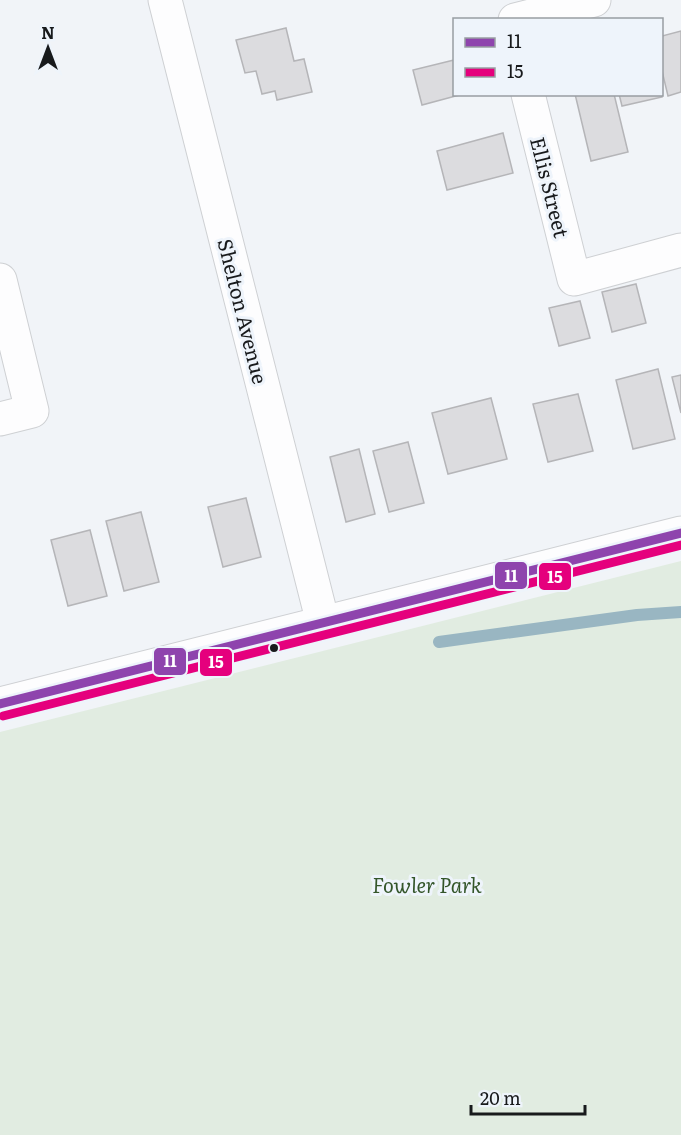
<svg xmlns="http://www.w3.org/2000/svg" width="681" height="1135" font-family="Literata,serif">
<rect width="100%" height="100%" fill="#f1f4f8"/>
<!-- green -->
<path fill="#e1ece1" d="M 681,561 L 681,1135 L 0,1135 L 0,732 Z"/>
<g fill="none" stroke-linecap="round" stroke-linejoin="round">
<!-- stream -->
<path stroke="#99b6c2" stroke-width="12" d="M 439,642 L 637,615 L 681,612"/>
</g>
<!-- building -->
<g fill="#dcdcdf" stroke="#b5b5b8" stroke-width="1.5">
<path d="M 286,28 L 294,61 L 304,59 L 312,92 L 277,100 L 275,91 L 262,94 L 256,71 L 245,73 L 236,40 Z"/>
<path d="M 681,31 L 681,92 L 668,96 L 662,71 L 662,36 Z"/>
<path d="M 454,60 L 454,94 L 463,94 L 422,105 L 413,70 Z"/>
<path d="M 575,94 L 614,94 L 628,152 L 591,161 Z"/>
<path d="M 619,94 L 661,94 L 662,97 L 622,106 Z"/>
<path d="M 503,133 L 513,173 L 447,190 L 437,151 Z"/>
<path d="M 636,284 L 646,323 L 612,332 L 602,292 Z"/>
<path d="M 580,301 L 590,338 L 559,346 L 549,308 Z"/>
<path d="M 658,369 L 675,439 L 633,449 L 616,380 Z"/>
<path d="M 681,375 L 681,413 L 672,377 Z"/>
<path d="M 578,394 L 593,451 L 548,462 L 533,404 Z"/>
<path d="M 491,398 L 507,459 L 448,474 L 432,413 Z"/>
<path d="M 408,442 L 424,503 L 389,512 L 373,451 Z"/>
<path d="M 359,449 L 375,514 L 346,522 L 330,457 Z"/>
<path d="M 246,498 L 261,557 L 223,567 L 208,507 Z"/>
<path d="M 141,512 L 159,582 L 124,591 L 106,521 Z"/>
<path d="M 90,530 L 107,596 L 68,606 L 51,540 Z"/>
</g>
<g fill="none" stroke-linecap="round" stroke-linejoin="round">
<defs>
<g id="minor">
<path d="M 165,0 L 323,623"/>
<path d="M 515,20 L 594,0"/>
<path d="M 528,94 L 574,279 L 681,250"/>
<path d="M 0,280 L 32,411 L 0,419"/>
<path d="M 0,704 L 681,533"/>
</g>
</defs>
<!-- minor casing -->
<use href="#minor" stroke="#ced0d3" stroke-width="35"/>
<!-- minor -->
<use href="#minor" stroke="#fdfdfe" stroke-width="33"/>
<defs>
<path id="bus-1" d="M 0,704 L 681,533"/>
<path id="bus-2" d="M 3,716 L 681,545"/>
</defs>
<!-- bus-1 casing -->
<use href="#bus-1" stroke="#eef4fb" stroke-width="14"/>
<!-- bus-2 casing -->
<use href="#bus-2" stroke="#eef4fb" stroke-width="14"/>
<!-- bus-1 -->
<use href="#bus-1" stroke="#8e44ad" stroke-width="9"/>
<!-- bus-2 -->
<use href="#bus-2" stroke="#e5007d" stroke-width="9"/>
</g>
<!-- markers -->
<circle fill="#181a1c" stroke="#eef4fb" stroke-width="2" cx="274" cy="648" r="5"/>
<g text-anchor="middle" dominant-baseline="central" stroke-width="6" stroke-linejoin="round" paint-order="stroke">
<!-- street labels -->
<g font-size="20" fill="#181a1c" stroke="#eef4fb">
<text transform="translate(551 187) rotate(76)">Ellis Street</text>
<text transform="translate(244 311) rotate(76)">Shelton Avenue</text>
</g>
<!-- park labels -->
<g font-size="20" font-style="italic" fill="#34562a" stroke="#eef4fb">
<text x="427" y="884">Fowler Park</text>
</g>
</g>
<g stroke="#eef4fb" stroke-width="2">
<rect x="494" y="561" width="34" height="29" rx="6" fill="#8e44ad"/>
<rect x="538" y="562" width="34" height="29" rx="6" fill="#e5007d"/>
<rect x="153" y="647" width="34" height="29" rx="6" fill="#8e44ad"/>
<rect x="199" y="648" width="34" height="29" rx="6" fill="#e5007d"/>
</g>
<g font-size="16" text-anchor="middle" font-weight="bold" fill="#fff">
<text x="511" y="582">11</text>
<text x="555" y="583">15</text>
<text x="170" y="667">11</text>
<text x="216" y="668">15</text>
</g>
<!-- legend -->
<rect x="453" y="18" width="210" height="78" fill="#eef4fb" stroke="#989da2" stroke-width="1.5"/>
<rect x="465" y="38" width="30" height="9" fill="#8e44ad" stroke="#989da2" stroke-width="1.5"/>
<text x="507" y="48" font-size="18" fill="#181a1c">11</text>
<rect x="465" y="68" width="30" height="9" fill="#e5007d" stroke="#989da2" stroke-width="1.5"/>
<text x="507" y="78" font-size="18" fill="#181a1c">15</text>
<!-- north arrow -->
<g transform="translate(48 48)" stroke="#eef4fb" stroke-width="4.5" paint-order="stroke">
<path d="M0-4.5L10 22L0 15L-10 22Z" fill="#181a1c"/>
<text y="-9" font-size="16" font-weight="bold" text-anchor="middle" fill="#181a1c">N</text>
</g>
<!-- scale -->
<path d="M471 1105v9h114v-9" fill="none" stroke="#181a1c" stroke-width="3"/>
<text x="480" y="1105" font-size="18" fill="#181a1c" stroke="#eef4fb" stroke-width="4.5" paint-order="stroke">20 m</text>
</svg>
